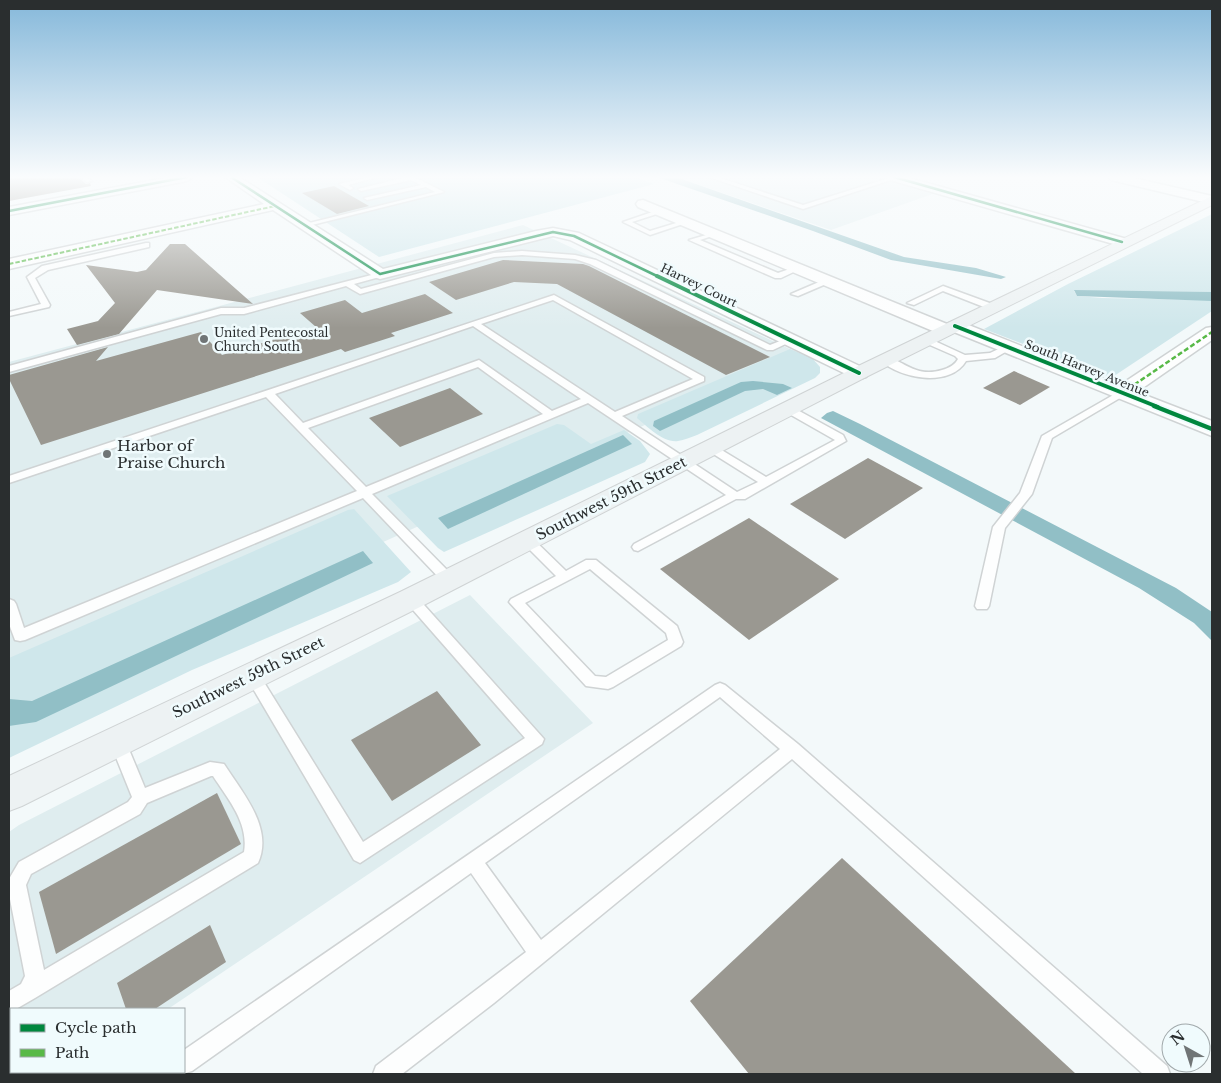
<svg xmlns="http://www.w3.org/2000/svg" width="1221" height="1083" font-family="'Libre Baskerville',serif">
<rect width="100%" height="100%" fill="#f3f9fa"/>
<!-- built -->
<g fill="#dfedef">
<path d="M 676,177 L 885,177 L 938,192 L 831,230 Z"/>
<path d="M 523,225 L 807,357 L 741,382 L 363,551 L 9,699 L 9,362 Z"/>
<path d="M 470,595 L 593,723 L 168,1009 L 11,1009 L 11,1072 L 75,1072 L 71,1074 L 9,1074 L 9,832 L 19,825 Z"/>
</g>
<!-- green -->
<g fill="#cfe7eb">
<path d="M 257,177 L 635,177 L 654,184 L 379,257 Z"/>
<path d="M 1212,214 L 1212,292 L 1074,291 L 1077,296 L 1102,298 L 1212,300 L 1212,311 L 1111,378 L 984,329 L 1068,284 Z"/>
<path d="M 790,349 L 812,358 L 820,367 L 820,373 L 815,378 L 697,435 C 691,437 684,440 678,441 C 663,443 648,427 637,418 L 638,414 Z"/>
<path d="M 557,424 L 564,425 L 591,444 L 624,430 L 640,441 L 650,454 L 645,462 L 444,552 L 438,548 L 387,496 Z"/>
<path d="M 354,509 L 411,572 L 398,582 L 192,670 L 9,758 L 9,658 L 348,510 Z"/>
</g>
<!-- water -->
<g fill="#91bfc6">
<path d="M 657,177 L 676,177 L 904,257 L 976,268 L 1006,277 L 1001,279 L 891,260 L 813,231 Z"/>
<path d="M 1074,290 L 1212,292 L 1212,301 L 1077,296 Z"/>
<path d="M 753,381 L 783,384 L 792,388 L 777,395 L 763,389 L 745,391 L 660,431 L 653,426 L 654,421 L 741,382 Z"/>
<path d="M 833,411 L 860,424 L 1176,588 L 1212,612 L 1212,641 L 1194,623 L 1139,588 L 821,418 L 827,413 Z"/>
<path d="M 623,435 L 632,444 L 448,529 L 438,518 Z"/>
<path d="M 363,551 L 373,563 L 36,722 L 9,726 L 9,699 L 32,701 Z"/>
</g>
<!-- building -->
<g fill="#9a9891">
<path d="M 9,177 L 78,177 L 86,184 L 90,183 L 91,186 L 9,201 Z"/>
<path d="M 334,186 L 369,206 L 337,214 L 302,193 Z"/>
<path d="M 170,244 L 185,244 L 253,304 L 157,290 L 119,334 L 77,345 L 67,329 L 98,321 L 115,303 L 86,265 L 137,272 L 146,270 Z"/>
<path d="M 503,260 L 583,264 L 589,266 L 770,357 L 726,375 L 557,284 L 514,282 L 456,300 L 429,282 Z"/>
<path d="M 425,294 L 453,313 L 391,333 L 395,336 L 345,352 L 341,349 L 41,445 L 9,379 L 9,375 L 108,347 L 96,361 L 201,332 L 222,355 L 316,327 L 300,313 L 345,300 L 362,313 Z"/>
<path d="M 1014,371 L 1050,387 L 1020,405 L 983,388 Z"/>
<path d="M 450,388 L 483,414 L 400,447 L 369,418 Z"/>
<path d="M 868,458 L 923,488 L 845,539 L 790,504 Z"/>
<path d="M 749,518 L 839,579 L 749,640 L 660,569 Z"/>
<path d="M 437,691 L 481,745 L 392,801 L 351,740 Z"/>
<path d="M 217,793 L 241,844 L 56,954 L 39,892 Z"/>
<path d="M 842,858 L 1076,1074 L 749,1074 L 690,1001 Z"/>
<path d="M 210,925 L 226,962 L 155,1009 L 126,1009 L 117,983 Z"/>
</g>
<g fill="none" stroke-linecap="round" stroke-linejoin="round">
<defs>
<g id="service">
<path d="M 80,177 L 86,177 L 92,181 L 87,182 Z"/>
<path d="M 369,177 L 378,177 L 348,185 L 353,188 L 350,190 L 339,184 Z"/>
<path d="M 407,177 L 414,177 L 444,192 L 304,227 L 301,225 L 435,192 L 426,187 L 367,200 L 364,198 L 421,185 L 411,180 L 361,191 L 358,189 Z"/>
<path d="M 709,177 L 717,177 L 803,205 L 892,177 L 900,177 L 803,209 Z"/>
<path d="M 661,209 L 664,211 L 663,212 L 632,222 L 650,231 L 686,220 L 689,222 L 650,235 L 623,222 Z"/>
<path d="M 713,233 L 718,234 L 700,240 L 778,273 L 798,266 L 802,268 L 781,278 L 775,278 L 689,240 Z"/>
<path d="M 146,243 L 149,243 L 149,247 L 48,270 L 35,278 L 50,305 L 49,307 L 9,316 L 9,312 L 41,304 L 27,277 L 42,266 Z"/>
<path d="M 522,251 L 575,255 L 596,260 L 770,345 L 790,337 L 794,340 L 773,350 L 767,350 L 590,264 L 575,259 L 522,255 L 494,257 L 360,294 L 346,286 L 244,314 L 221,314 L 9,372 L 9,366 L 221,308 L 244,308 L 383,272 L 383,276 L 354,284 L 361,289 L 494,253 Z"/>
<path d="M 826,279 L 833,281 L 798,296 L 791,294 Z"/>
<path d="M 943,286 L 995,305 L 996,307 L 989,309 L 943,291 L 914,305 L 907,303 Z"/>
<path d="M 554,295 L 704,377 L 704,381 L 622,416 L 737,492 L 758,482 L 707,450 L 706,448 L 707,446 L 715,446 L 766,477 L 835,440 L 784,411 L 784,407 L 792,407 L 843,435 L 846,441 L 745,499 L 736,499 L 638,551 L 634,550 L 632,547 L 634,544 L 726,495 L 588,403 L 372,494 L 454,577 L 456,580 L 454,583 L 444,583 L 363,498 L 25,640 L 20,641 L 15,640 L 9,624 L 9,599 L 14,601 L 16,604 L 24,628 L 357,491 L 266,397 L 9,483 L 9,476 ZM 553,300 L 693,379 L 615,412 L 481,324 ZM 473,326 L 581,399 L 552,411 L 479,360 L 303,423 L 275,394 ZM 478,367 L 543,414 L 366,487 L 308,428 Z"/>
<path d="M 926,337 L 965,355 L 990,353 L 1009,344 L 1014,347 L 995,358 L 966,361 C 950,388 900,379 880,360 L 882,358 C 900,355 912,379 942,370 C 949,368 955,365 958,359 L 955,356 L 923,342 L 923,338 Z"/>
<path d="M 1122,390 L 1127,393 L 1125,395 L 1052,438 L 1032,494 L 1005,528 L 989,606 L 987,609 L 977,609 L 975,606 L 993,527 L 1020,493 L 1042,436 Z"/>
<path d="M 527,536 L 531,537 L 566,571 L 586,560 L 596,560 L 677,626 L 683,642 L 681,646 L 613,687 L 608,689 L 586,686 L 509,602 L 511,599 L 556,576 L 523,543 L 521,540 ZM 590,569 L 666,633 L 668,640 L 606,677 L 595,676 L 525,603 Z"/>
<path d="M 411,594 L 416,596 L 544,739 L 542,744 L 360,863 L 354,860 L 245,675 L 247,671 L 252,669 L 257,671 L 363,842 L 525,738 L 406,602 L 404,599 L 406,596 Z"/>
<path d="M 720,683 L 725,685 L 798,744 L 1167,1066 L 1170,1074 L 1143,1074 L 792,759 L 494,1003 L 402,1074 L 373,1074 L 376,1066 L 526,952 L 471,873 L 192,1071 L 182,1074 L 157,1074 L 158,1072 L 184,1072 L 184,1050 L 715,685 ZM 720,697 L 780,749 L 541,940 L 485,863 Z"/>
<path d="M 117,733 L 123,735 L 145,788 L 210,762 L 224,764 C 242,792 274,828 258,863 L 35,998 L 16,1009 L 11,1009 L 9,1012 L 9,991 L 21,984 L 25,976 L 9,894 L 9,879 L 19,862 L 128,802 L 132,797 L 109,740 L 111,735 ZM 211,776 L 213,776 C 228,799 249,823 244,852 L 44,970 L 26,885 L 31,874 L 140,814 L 147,803 Z"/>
</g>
<g id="minor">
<path d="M 170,177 L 193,177 L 187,181 L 9,215 L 9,207 Z"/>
<path d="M 225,177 L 239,177 L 383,269 L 536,231 L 553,228 L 579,233 L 866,369 L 869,373 L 866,377 L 859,379 L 852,377 L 570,240 L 553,236 L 380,279 L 374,277 L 273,210 L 9,269 L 9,259 L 264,204 Z"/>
<path d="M 888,177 L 906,177 L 1127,239 L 1129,242 L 1127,245 L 1117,245 L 890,180 Z"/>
<path d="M 1109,177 L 1129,177 L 1212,196 L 1212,204 L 1111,180 Z"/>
<path d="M 643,200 L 947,324 L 955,321 L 961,322 L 1120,385 L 1206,328 L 1212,327 L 1212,340 L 1137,392 L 1212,421 L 1212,436 L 954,332 L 946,335 L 940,334 L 638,207 L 636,204 L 638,201 Z"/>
</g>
<path id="secondary" d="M 1212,196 L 1212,205 L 866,377 L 422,606 L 22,806 L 9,811 L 9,776 L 400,592 L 852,369 Z"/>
</defs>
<!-- service casing -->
<use href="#service" stroke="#cfd3d4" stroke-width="3"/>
<!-- minor casing -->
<use href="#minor" stroke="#cfd3d4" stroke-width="3"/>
<!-- secondary casing -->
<use href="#secondary" stroke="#cfd3d4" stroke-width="2"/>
<!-- service -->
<use href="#service" fill="#fdfefe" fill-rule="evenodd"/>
<!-- minor -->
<use href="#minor" fill="#fdfefe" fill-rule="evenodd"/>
<!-- secondary -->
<use href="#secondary" fill="#edf2f3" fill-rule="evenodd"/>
<!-- quiet-far1 -->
<path stroke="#58b947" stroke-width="2" stroke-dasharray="4.5 2" stroke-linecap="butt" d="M 9,264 L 275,206"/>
<!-- quiet -->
<path stroke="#58b947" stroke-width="2.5" stroke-dasharray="5 2.5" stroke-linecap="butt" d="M 1122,393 L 1212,332"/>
<defs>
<g id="cycleway-far2">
<path d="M 231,177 L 380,274 L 553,232 L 574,236 L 659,277"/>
<path d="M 894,177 L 1122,242"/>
<path d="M 9,211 L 187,177"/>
</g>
<g id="cycleway-far1">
<path d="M 657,276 L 859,373"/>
<path d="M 955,326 L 1158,407"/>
</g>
<path id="cycleway" d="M 1154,406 L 1212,429"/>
</defs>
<!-- cycleway-far2 casing -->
<use href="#cycleway-far2" stroke="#f0fbfd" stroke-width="4.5"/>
<!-- cycleway-far1 casing -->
<use href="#cycleway-far1" stroke="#f0fbfd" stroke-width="6"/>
<!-- cycleway casing -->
<use href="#cycleway" stroke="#f0fbfd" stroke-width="8"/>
<!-- cycleway-far2 -->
<use href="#cycleway-far2" stroke="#00873e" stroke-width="2.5"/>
<!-- cycleway-far1 -->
<use href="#cycleway-far1" stroke="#00873e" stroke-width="4"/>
<!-- cycleway -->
<use href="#cycleway" stroke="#00873e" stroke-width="4.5"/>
</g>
<!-- sky -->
<linearGradient id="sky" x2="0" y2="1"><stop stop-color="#85b8da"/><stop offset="0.54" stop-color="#fafcfd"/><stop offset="1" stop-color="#fafcfd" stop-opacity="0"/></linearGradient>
<rect width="1221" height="328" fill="url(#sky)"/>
<!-- markers -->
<g fill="#707576" stroke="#f0fbfd" stroke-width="2">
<circle cx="204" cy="339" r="5"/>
<circle cx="107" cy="454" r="5"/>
</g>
<g text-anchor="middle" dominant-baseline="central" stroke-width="5" stroke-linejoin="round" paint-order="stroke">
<!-- far-street labels -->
<g font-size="12" fill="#2a2e2f" stroke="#f0fbfd">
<text transform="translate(699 285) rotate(26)">Harvey Court</text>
<text transform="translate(1087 368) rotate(22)">South Harvey Avenue</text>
</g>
<!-- far-poi labels -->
<g font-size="12" fill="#2a2e2f" stroke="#f0fbfd" text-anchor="start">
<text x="214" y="332">United Pentecostal<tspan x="214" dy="14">Church South</tspan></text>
</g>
<!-- poi labels -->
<g font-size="15" fill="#2a2e2f" stroke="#f0fbfd" text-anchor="start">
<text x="117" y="445">Harbor of<tspan x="117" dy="17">Praise Church</tspan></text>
</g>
<!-- street labels -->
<g font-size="15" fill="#2a2e2f" stroke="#f0fbfd">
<text transform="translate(611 498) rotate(-27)">Southwest 59th Street</text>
<text transform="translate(248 677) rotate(-26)">Southwest 59th Street</text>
</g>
</g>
<!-- border -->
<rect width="1221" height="1083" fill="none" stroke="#2a2e2f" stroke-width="20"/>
<!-- legend -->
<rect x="10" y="1008" width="175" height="65" fill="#f0fbfd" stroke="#a1a9ab"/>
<rect x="20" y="1024" width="25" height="8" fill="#00873e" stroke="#a1a9ab"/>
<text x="55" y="1033" font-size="15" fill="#2a2e2f">Cycle path</text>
<rect x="20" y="1049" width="25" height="8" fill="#58b947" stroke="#a1a9ab"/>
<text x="55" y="1058" font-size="15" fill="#2a2e2f">Path</text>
<!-- north arrow -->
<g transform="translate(1186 1048) rotate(321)"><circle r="24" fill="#f0fbfd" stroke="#a1a9ab"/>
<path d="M0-4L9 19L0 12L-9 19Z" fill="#707576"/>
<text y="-8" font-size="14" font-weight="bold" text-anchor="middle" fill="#2a2e2f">N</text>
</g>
</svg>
